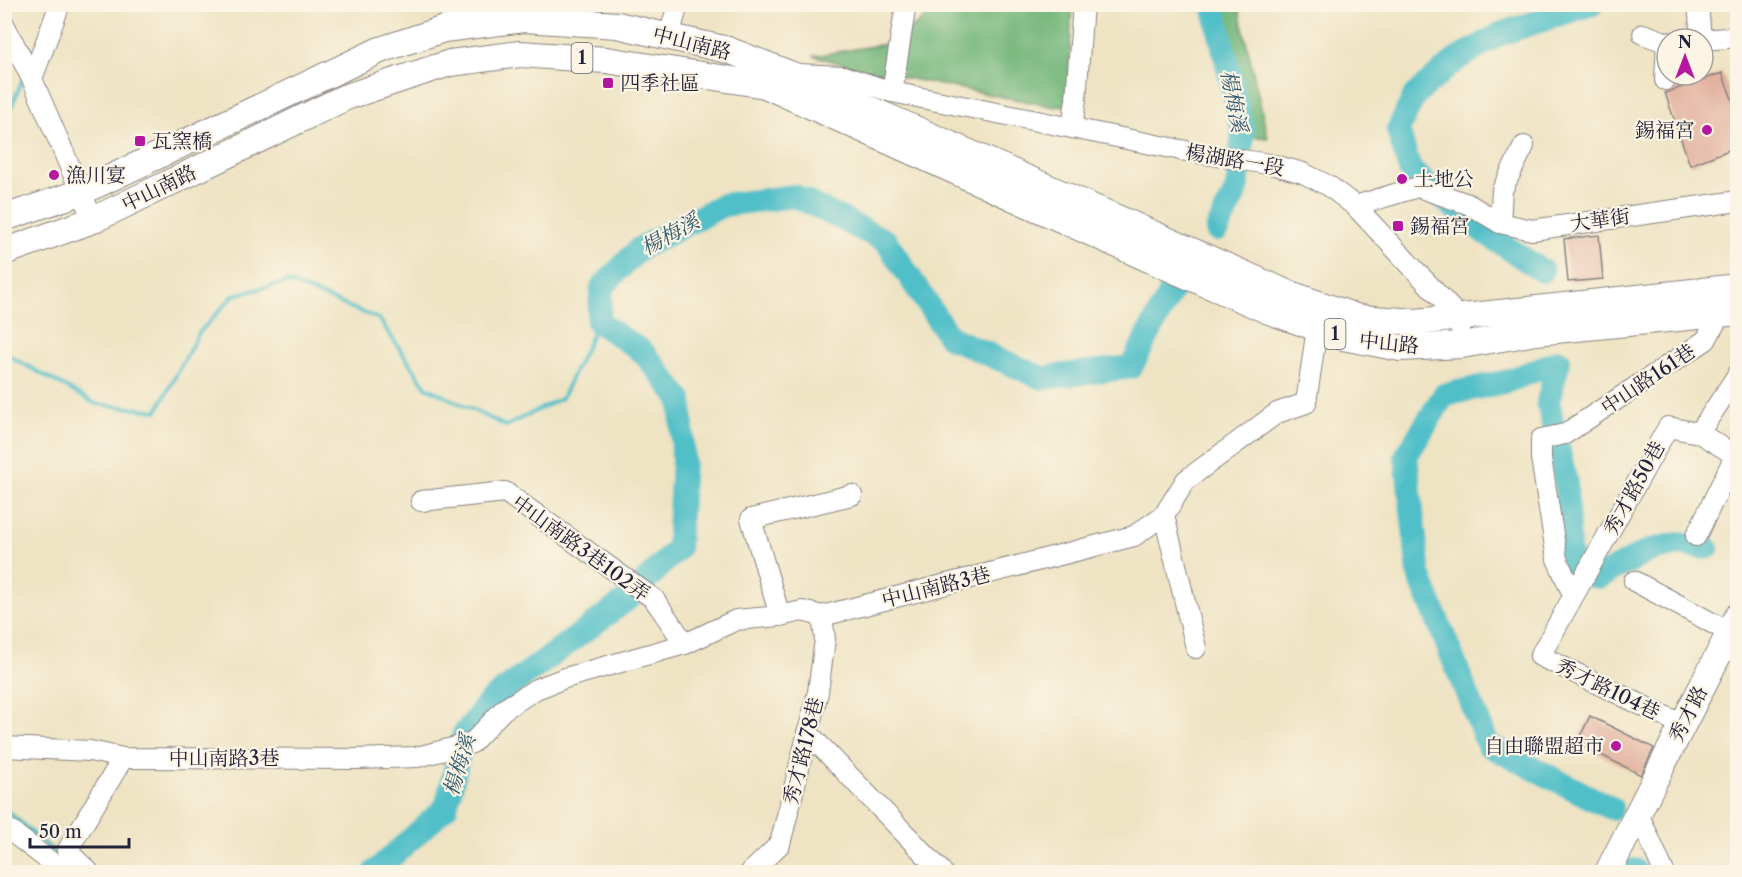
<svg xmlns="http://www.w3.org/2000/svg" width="1742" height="877" font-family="'Libre Caslon Text','Noto Serif TC',serif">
<rect width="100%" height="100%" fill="#fcf5e5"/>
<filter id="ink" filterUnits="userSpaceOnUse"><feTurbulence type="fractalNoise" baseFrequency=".0167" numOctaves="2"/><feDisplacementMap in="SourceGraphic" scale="12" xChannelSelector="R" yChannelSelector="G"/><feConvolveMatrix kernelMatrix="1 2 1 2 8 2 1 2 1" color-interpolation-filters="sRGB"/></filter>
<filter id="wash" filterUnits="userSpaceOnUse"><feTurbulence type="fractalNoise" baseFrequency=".008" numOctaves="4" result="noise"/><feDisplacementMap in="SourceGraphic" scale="24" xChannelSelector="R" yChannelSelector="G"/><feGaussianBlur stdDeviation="1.35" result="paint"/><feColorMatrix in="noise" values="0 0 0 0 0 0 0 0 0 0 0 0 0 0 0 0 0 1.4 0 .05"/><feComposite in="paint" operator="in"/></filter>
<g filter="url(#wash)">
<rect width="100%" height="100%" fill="#eee3c3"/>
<!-- forest -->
<g fill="#73b67a" stroke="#4a6c5a" stroke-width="1.5">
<path d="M 942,5 L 1072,5 L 1068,97 L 1065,105 L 1055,107 L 880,73 L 813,56 L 891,43 Z"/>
<path d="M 1221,5 L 1238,5 L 1268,138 L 1253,137 Z"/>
</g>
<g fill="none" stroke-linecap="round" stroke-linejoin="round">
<!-- stream -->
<g stroke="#51bfc8" stroke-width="4">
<path d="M 4,125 L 23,78"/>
<path d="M 4,353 L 96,404 L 157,411 L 198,334 L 234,295 L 288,282 L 379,319 L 426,387 L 506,426 L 562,398 L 598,322"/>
<path d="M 4,808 L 54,852"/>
</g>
<!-- river -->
<g stroke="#51bfc8" stroke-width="24">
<path d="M 1213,4 L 1243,132 L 1237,189 L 1217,230"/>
<path d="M 1542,271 L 1477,227 L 1410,170 L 1398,130 L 1415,95 L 1456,60 L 1500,34 L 1592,4"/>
<path d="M 1559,361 L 1508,381 L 1444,395 L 1406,456 L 1419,575 L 1488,745 L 1611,808"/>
<path d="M 1559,361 L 1548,402 L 1566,483 L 1569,551 L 1574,572 L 1599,577 L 1651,550 L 1678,544 L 1707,548"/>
<path d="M 1634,870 L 1635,872"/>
<path d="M 375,872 L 446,807 L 464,734 L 491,700 L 629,598 L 678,548 L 683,460 L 681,400 L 643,352 L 598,322 L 602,287 L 639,249 L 723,205 L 795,196 L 886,241 L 949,337 L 1042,378 L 1131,367 L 1172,290"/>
</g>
</g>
<g id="blocks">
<!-- building -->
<g fill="#e2b19f">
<path d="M 1722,73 L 1737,112 L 1737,147 L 1690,165 L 1665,93 Z"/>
<path d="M 1599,235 L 1603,279 L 1568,282 L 1564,239 Z"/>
<path d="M 1590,716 L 1654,748 L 1641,775 L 1577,743 Z"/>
</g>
</g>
</g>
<g filter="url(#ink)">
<use href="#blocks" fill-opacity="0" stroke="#88827f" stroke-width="1.5"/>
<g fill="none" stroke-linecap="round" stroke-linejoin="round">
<defs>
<g id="minor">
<path d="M 60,4 L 32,79 L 93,220"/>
<path d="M 1083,4 L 1076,99 L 1072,128 L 1191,152 L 1275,165 L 1303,173 L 1329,186 L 1355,206 L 1458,316 L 1460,327"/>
<path d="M 1698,4 L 1701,39"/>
<path d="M 4,24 L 32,79"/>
<path d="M 1643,34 L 1665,42"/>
<path d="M 669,36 L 678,4"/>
<path d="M 1703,40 L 1738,37"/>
<path d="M 798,74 L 843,76 L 892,92 L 1072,128"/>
<path d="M 1665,80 L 1667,42"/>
<path d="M 892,92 L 906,4"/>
<path d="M 1355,206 L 1418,187 L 1468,204 L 1500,223 L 1532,230 L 1738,201"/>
<path d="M 1500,223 L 1502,190 L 1524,146"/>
<path d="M 1699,433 L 1738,374"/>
<path d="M 421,501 L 505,492 L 654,599 L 685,644"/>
<path d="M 1164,515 L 1196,648"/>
<path d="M 1696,536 L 1735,456"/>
<path d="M 1634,581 L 1729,632"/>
<path d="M 1573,595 L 1557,559 L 1541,458 L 1541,439 L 1565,434 L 1706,340 L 1720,314"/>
<path d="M 780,616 L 751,519 L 852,495"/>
<path d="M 1683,725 L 1540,656 L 1668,427 L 1699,433 L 1738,457"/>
<path d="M 807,732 L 942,872"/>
<path d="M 4,747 L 90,751 L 123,758 L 356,759 L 417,757 L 472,743 L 503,710 L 536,689 L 565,678 L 685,644 L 736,620 L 780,616 L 802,611 L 822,616 L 1134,536 L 1164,515 L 1186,480 L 1277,413 L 1306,403 L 1317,328"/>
<path d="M 1638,813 L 1664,872"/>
<path d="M 4,826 L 60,869 L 71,857"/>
<path d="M 89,872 L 67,851 L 123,758"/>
<path d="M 751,872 L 780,844 L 818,692 L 825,639 L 822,616"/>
</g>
<g id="major">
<path d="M 4,218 L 81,192 L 380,50 L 444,29 L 524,19 L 617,25 L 728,50 L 790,74 L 1287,293 L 1359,318 L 1416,322 L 1738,287"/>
<path d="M 4,252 L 93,220 L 346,97 L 450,63 L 520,54 L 606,60 L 765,85 L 1160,264 L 1269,311 L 1343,337 L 1400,348 L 1462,345 L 1536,332 L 1738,312"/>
<path d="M 1608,872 L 1738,616"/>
</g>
</defs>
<!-- minor casing -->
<use href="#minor" stroke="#88827f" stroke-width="22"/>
<!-- major casing -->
<use href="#major" stroke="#88827f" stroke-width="28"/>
<!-- minor -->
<use href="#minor" stroke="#fff" stroke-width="20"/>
<!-- major -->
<use href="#major" stroke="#fff" stroke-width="26"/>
</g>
</g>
<!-- markers -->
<g fill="#b5179e" stroke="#fcf5e5" stroke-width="2">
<rect x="602" y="77" width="12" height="12" rx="3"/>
<circle cx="1707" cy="130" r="6"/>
<rect x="134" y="135" width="12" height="12" rx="3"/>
<circle cx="54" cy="175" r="6"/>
<circle cx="1402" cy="179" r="6"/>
<rect x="1392" y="220" width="12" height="12" rx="3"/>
<circle cx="1616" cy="746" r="6"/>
</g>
<g text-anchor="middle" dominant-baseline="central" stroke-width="4.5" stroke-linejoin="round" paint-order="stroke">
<!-- shield labels -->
<g fill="#fcf5e5" stroke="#63616e" stroke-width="1.5">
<rect x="571.5" y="43" width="21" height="30" rx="4.5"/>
<rect x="1324.5" y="319" width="21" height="30" rx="4.5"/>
</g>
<g font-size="18" font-weight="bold" fill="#22223b">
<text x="582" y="58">1</text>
<text x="1335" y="334">1</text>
</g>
<!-- street labels -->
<g font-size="20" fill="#22223b" stroke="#fcf5e5">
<text transform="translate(692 43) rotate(14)">中山南路</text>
<text transform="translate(1235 160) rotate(10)">楊湖路一段</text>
<text transform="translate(159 188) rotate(-26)">中山南路</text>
<text transform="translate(1600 220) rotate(-8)">大華街</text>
<text transform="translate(1389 343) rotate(6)">中山路</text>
<text transform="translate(1648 379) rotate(-34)">中山路161巷</text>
<text transform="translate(1634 488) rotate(-61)">秀才路50巷</text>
<text transform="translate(581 548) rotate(36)">中山南路3巷102弄</text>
<text transform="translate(936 587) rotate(-14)">中山南路3巷</text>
<text transform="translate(1608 689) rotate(26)">秀才路104巷</text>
<text transform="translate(1688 714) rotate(-63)">秀才路</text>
<text transform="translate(803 751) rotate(-76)">秀才路178巷</text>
<text x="224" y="758">中山南路3巷</text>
</g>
<!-- poi labels -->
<g font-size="20" fill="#22223b" stroke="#fcf5e5" text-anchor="start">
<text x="620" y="83">四季社區</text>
<text x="1695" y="130" text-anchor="end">錫福宮</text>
<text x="152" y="141">瓦窯橋</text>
<text x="66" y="175">漁川宴</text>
<text x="1414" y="179">土地公</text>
<text x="1410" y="226">錫褔宮</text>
<text x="1604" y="746" text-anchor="end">自由聯盟超市</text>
</g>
<!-- water labels -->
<g font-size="21" font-style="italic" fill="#32596c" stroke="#fcf5e5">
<text transform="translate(1234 101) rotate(79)">楊梅溪</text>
<text transform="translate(670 234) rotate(-29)">楊梅溪</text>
<text transform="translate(459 765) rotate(-73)">楊梅溪</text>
</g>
</g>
<!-- margin -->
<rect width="1742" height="877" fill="none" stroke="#fcf5e5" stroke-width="24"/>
<!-- north arrow -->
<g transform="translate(1685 57)"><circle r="28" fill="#fcf5e5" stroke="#a5a1a1" stroke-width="1.5"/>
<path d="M0-4.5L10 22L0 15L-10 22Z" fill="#b5179e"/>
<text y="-9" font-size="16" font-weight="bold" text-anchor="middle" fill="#22223b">N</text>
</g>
<!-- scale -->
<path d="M30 838v9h99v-9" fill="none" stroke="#22223b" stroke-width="3"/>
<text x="39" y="838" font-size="18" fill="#22223b" stroke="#fcf5e5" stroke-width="4.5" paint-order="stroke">50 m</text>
</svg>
